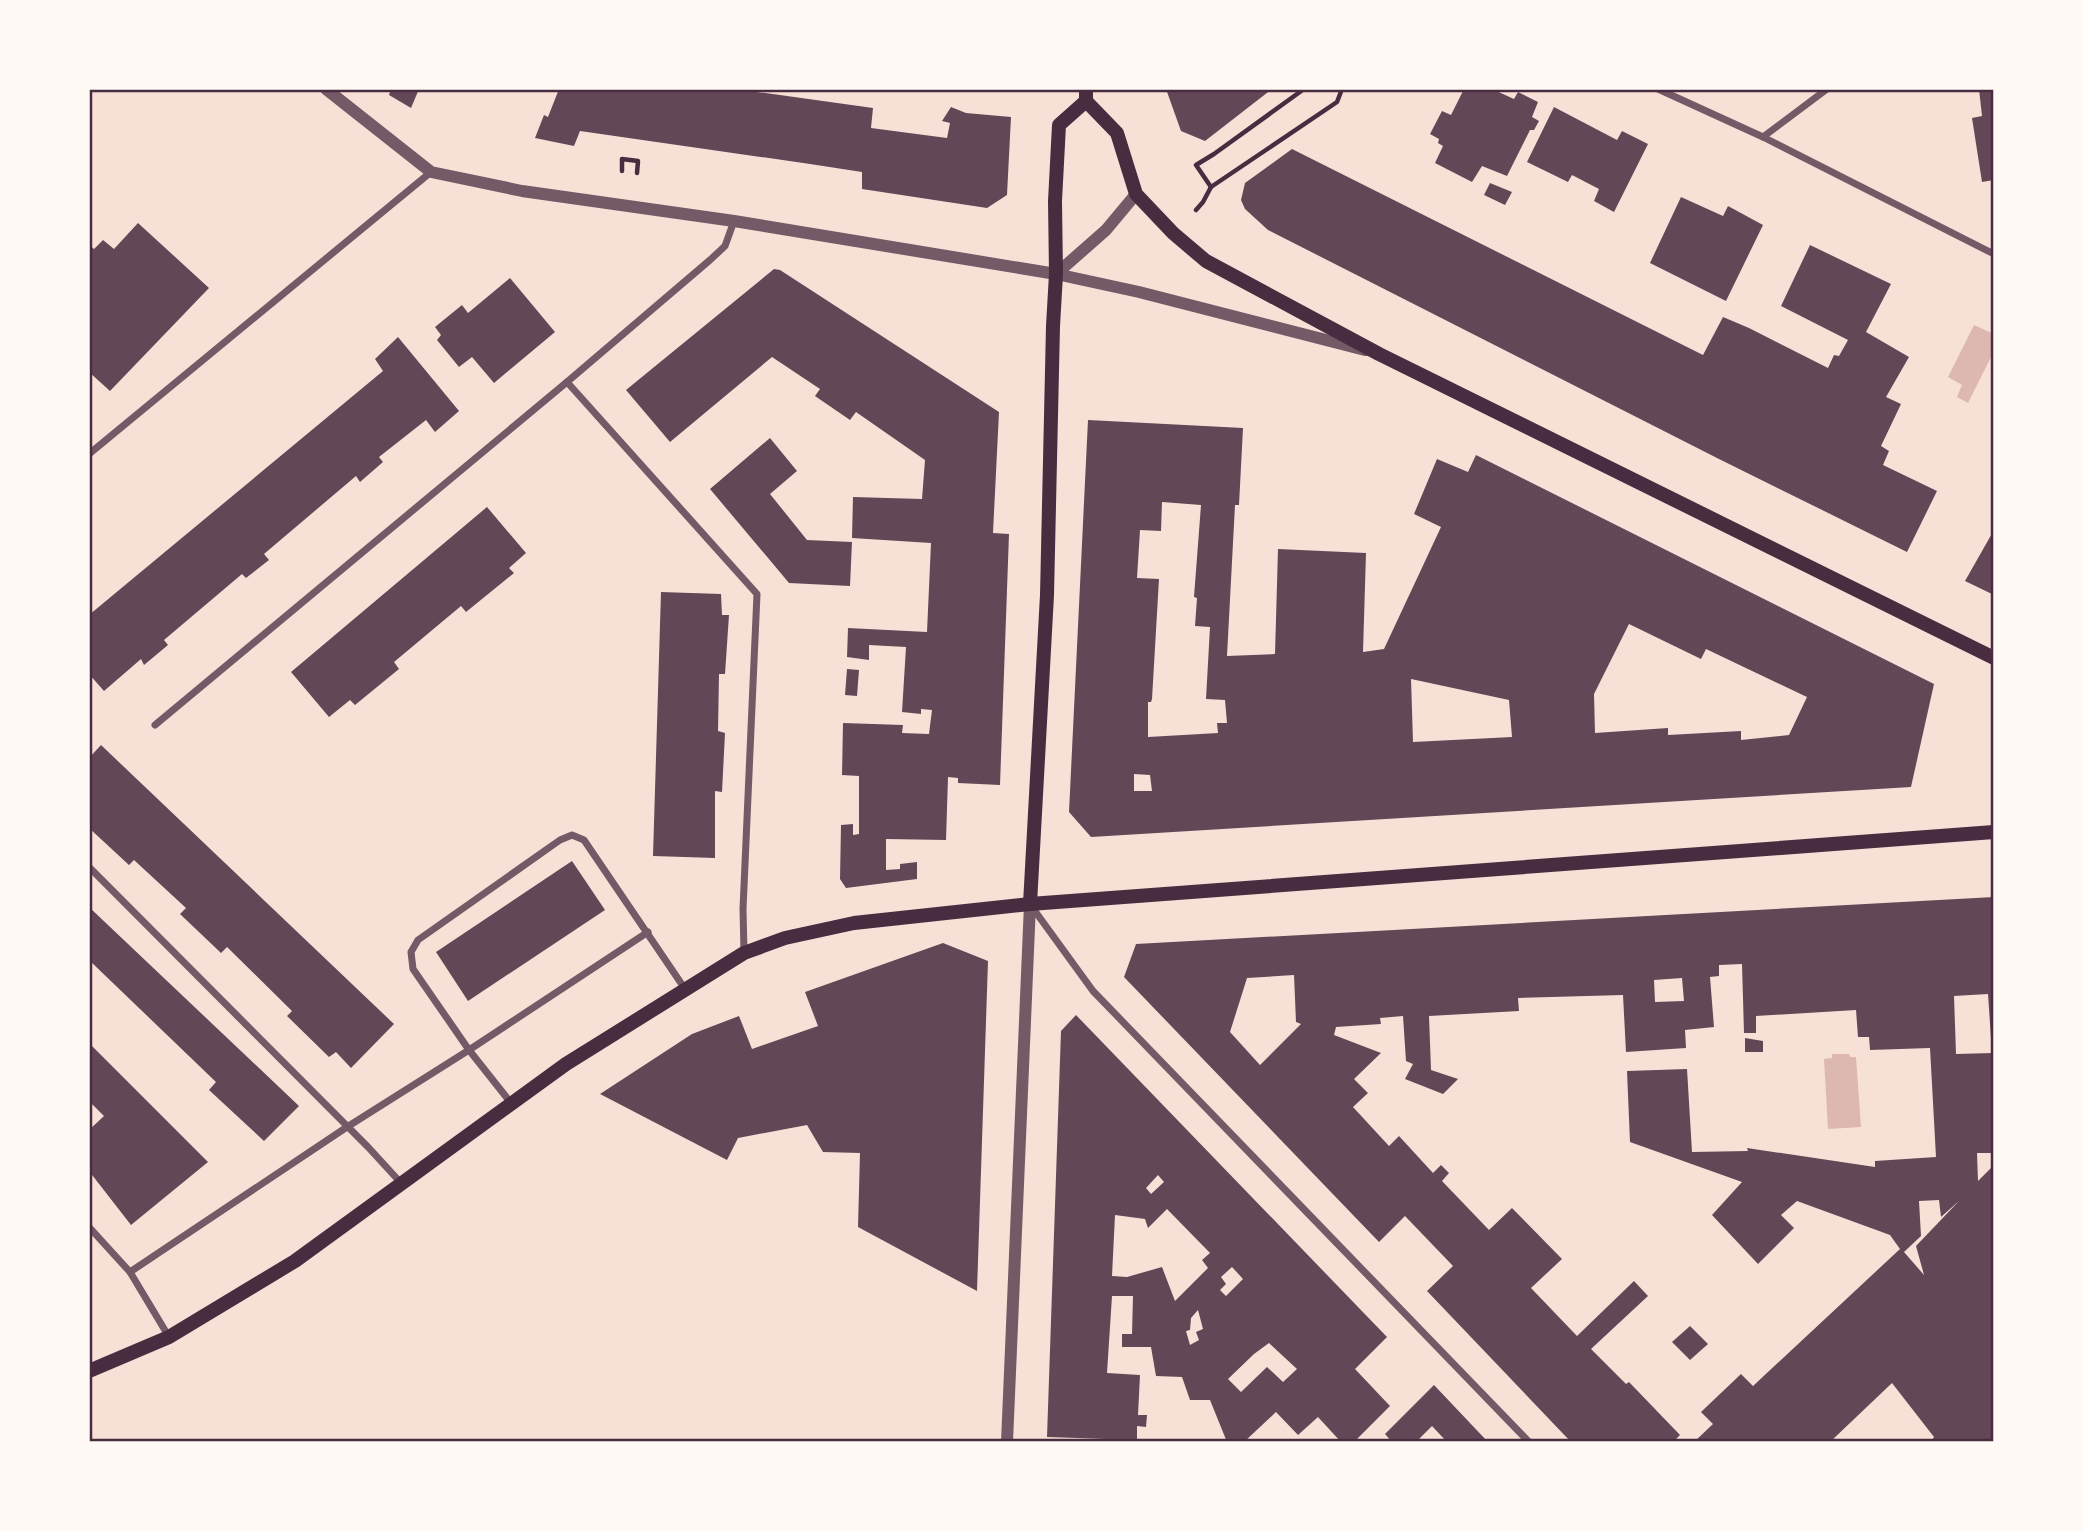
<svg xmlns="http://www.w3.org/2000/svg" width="2083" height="1531" font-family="Overpass,sans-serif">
<rect width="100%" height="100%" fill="#f7e1d7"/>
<!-- water -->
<g fill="#dcb8b0">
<path d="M 1974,325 L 1994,334 L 1994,351 L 1968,403 L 1957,397 L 1962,385 L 1948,377 Z"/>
<path d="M 1832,1054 L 1849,1054 L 1850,1057 L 1856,1057 L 1861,1127 L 1828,1129 L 1824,1059 L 1832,1058 Z"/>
</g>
<!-- building -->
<g fill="#644757" fill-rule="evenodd">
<path d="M 391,89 L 419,89 L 411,108 L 389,95 Z"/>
<path d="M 559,89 L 736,89 L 873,108 L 871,128 L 947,138 L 950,123 L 942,121 L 951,107 L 966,113 L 1011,117 L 1007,195 L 987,208 L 862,189 L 862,172 L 810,164 L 580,131 L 574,146 L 535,138 L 544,115 L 548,117 Z"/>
<path d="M 1166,89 L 1272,89 L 1205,141 L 1181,131 Z"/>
<path d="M 1464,89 L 1492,89 L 1514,99 L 1518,92 L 1538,102 L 1532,117 L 1539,121 L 1534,130 L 1530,130 L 1507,176 L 1482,166 L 1472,182 L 1435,163 L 1443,146 L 1438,143 L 1439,139 L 1430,134 L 1442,111 L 1451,115 Z"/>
<path d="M 1979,89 L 1994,89 L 1994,180 L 1982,182 L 1972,118 L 1982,116 Z"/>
<path d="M 1554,107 L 1617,140 L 1622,131 L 1648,144 L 1614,212 L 1594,201 L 1599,189 L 1572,175 L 1568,182 L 1527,162 Z"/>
<path d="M 1292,149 L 1703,355 L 1723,317 L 1749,328 L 1828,368 L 1834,355 L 1839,356 L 1848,340 L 1781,306 L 1810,245 L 1891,284 L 1866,332 L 1909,357 L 1886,397 L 1901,404 L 1881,446 L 1889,451 L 1883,465 L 1937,491 L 1907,552 L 1719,459 L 1268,230 L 1245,209 L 1241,200 L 1245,183 Z"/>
<path d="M 1490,183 L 1512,192 L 1505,205 L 1484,195 Z"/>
<path d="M 1681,197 L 1723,216 L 1728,206 L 1763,225 L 1726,301 L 1650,263 Z"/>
<path d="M 138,223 L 209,288 L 110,391 L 89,372 L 89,245 L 94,249 L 103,240 L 114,249 Z"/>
<path d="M 774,269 L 780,270 L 999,412 L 993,533 L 1009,534 L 1000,785 L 958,783 L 958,778 L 948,777 L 946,840 L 886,839 L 886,870 L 900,869 L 900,864 L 917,862 L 917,879 L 846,888 L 840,879 L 841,825 L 853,824 L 853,835 L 859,834 L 859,776 L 842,775 L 843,723 L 903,725 L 902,733 L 929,734 L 932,710 L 921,709 L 921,714 L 902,712 L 906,647 L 869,645 L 869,660 L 847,657 L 848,628 L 927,632 L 931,543 L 852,538 L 853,497 L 922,499 L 925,460 L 856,412 L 850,420 L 815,396 L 820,389 L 772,357 L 670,442 L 626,390 Z"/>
<path d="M 510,278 L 555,332 L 494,383 L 472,357 L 459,367 L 437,340 L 441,335 L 435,327 L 462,305 L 468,313 Z"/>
<path d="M 398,337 L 459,411 L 435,432 L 426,420 L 379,457 L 383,462 L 360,482 L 356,476 L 264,554 L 269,560 L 246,578 L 242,574 L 164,640 L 168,645 L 144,665 L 141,659 L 104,691 L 89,674 L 89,615 L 383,371 L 375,359 Z"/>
<path d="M 1088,420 L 1243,428 L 1239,505 L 1235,505 L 1227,656 L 1275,654 L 1278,549 L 1366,553 L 1363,652 L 1384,649 L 1441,527 L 1414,514 L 1437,459 L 1468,472 L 1476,455 L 1934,684 L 1911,787 L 1091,837 L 1069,812 ZM 1162,502 L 1201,505 L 1194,597 L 1197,598 L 1195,626 L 1210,627 L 1206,699 L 1225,700 L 1227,723 L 1217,723 L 1218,733 L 1148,737 L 1148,702 L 1151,702 L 1152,699 L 1159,579 L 1137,578 L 1140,530 L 1161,531 ZM 1629,624 L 1701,659 L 1706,649 L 1807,697 L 1789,735 L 1741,740 L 1741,731 L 1668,735 L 1668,728 L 1595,733 L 1594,694 ZM 1411,679 L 1509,700 L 1512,737 L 1413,742 ZM 1134,774 L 1150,775 L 1152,791 L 1134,791 Z"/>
<path d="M 770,438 L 797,471 L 770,494 L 807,540 L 852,542 L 850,586 L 789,583 L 710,489 Z"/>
<path d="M 487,507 L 526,553 L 509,568 L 514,573 L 466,612 L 461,606 L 394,662 L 399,669 L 355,705 L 350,700 L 329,717 L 291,672 Z"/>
<path d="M 1994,530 L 1994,595 L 1965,581 Z"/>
<path d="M 661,592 L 721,594 L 722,615 L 729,615 L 725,674 L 719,674 L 718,731 L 725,733 L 722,792 L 715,791 L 715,858 L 653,856 Z"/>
<path d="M 847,669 L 859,670 L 857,696 L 845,695 Z"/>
<path d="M 101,745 L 394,1024 L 351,1068 L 336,1052 L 329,1057 L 287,1016 L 292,1011 L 227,947 L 221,953 L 180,914 L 186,908 L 134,860 L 129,865 L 89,828 L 89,823 L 92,820 L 89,817 L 89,758 Z"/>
<path d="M 572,861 L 605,910 L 468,1001 L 436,952 Z"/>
<path d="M 1994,897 L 1994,1153 L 1977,1153 L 1978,1181 L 1994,1165 L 1994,1442 L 1931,1442 L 1934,1437 L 1892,1383 L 1830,1442 L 1694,1442 L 1713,1424 L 1701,1412 L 1741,1374 L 1753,1386 L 1900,1249 L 1890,1235 L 1797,1201 L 1781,1215 L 1794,1228 L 1758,1264 L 1712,1215 L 1742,1182 L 1630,1142 L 1627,1071 L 1687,1069 L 1692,1152 L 1748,1151 L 1747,1148 L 1875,1167 L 1875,1161 L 1936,1157 L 1930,1048 L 1870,1050 L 1869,1037 L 1858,1037 L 1856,1010 L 1756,1016 L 1756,1033 L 1744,1033 L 1742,964 L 1719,965 L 1719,976 L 1710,977 L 1714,1027 L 1685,1030 L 1686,1048 L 1626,1052 L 1623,995 L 1518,998 L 1519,1011 L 1429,1016 L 1431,1070 L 1458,1079 L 1443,1094 L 1405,1079 L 1413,1064 L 1406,1061 L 1403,1016 L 1380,1018 L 1381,1024 L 1336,1027 L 1334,1035 L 1381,1053 L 1354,1079 L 1368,1093 L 1353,1107 L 1389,1146 L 1399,1136 L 1433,1173 L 1441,1165 L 1449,1173 L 1442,1181 L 1489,1230 L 1512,1208 L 1562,1259 L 1531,1288 L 1577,1336 L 1634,1281 L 1648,1296 L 1591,1349 L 1626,1384 L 1629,1382 L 1680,1435 L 1673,1442 L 1571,1442 L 1427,1291 L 1453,1266 L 1405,1216 L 1379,1242 L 1124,977 L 1136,944 ZM 1294,975 L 1296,1022 L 1301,1024 L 1260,1065 L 1230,1032 L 1247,978 ZM 1682,978 L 1684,1001 L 1655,1002 L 1654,980 ZM 1988,994 L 1992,1053 L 1956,1054 L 1954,996 ZM 1939,1200 L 1941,1217 L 1959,1201 L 1916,1246 L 1924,1275 L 1904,1252 L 1921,1236 L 1919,1201 Z"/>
<path d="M 89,907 L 299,1106 L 264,1141 L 209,1090 L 216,1082 L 89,960 Z"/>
<path d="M 943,943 L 988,961 L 977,1291 L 858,1227 L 860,1153 L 823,1152 L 807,1125 L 738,1138 L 727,1160 L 600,1094 L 692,1034 L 739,1016 L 752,1049 L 818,1026 L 805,992 Z"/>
<path d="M 1076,1015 L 1387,1337 L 1355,1369 L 1390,1406 L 1354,1442 L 1341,1442 L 1318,1417 L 1298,1435 L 1276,1412 L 1244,1442 L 1227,1442 L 1210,1400 L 1190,1400 L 1182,1377 L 1156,1376 L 1151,1347 L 1122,1347 L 1122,1334 L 1132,1334 L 1133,1296 L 1112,1296 L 1107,1373 L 1140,1375 L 1138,1415 L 1147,1415 L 1146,1427 L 1137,1426 L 1137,1440 L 1047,1437 L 1061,1031 ZM 1158,1175 L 1164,1182 L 1151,1194 L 1146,1188 ZM 1167,1209 L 1210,1253 L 1202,1260 L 1208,1268 L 1175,1301 L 1162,1267 L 1127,1277 L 1112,1276 L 1115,1215 L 1145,1219 L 1148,1228 ZM 1232,1267 L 1243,1279 L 1226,1296 L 1220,1290 L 1226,1284 L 1221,1277 ZM 1198,1310 L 1203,1329 L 1196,1332 L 1199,1340 L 1190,1345 L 1186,1331 L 1190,1330 L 1191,1318 ZM 1269,1343 L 1297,1369 L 1283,1382 L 1267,1367 L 1241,1392 L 1228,1379 L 1254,1354 Z"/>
<path d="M 1745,1038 L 1763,1041 L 1763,1052 L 1745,1052 Z"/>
<path d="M 91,1045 L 208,1162 L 131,1225 L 89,1171 L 89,1130 L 104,1116 L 89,1101 L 89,1047 Z"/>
<path d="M 1690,1326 L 1708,1344 L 1690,1360 L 1672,1342 Z"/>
<path d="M 1434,1385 L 1488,1442 L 1447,1442 L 1432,1426 L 1416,1442 L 1392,1442 L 1385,1434 Z"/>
</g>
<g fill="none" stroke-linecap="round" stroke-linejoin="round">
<!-- path -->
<g stroke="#4a2c40" stroke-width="4.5">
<path d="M 622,171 L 622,159 L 638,161 L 637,173"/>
<path d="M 1211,187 L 1196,165 L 1214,154 L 1304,89"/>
<path d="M 1196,210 L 1203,202 L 1211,187 L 1337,102 L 1342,89"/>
</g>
<!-- minor -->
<g stroke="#755966" stroke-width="7">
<path d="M 1658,89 L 1763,137 L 1994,254"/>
<path d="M 1763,137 L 1827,89"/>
<path d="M 567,382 L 757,594 L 743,909 L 744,952"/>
<path d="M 89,454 L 431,172"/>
<path d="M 155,725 L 567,382 L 710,260 L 725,246 L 734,221"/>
<path d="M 89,867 L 368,1147 L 401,1183"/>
<path d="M 1032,907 L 1093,991 L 1529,1442"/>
<path d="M 511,1103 L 469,1050 L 413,969 L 411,952 L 418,940 L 560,840 L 572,835 L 584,840 L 685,989"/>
<path d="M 89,1227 L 130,1272"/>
<path d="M 169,1337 L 130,1272 L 347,1127 L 469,1050 L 648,932"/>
</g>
<!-- tertiary -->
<g stroke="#755966" stroke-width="12">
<path d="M 326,89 L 431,172 L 522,191 L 734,221 L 1056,274 L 1139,292 L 1365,350"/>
<path d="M 1056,274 L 1106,230 L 1136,194"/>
<path d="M 1007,1442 L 1030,904"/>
</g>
<!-- secondary -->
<g stroke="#4a2c40" stroke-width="14">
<path d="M 1086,101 L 1117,133 L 1136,194 L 1173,233 L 1206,261 L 1379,354 L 1994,658"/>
<path d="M 1030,904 L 1047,595 L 1053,326 L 1056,274 L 1055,201 L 1059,125 L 1086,101 L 1086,89"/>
<path d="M 89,1371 L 169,1337 L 295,1261 L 566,1064 L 744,953 L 785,938 L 854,923 L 1030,904 L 1994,832"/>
</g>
</g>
<!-- border -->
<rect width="2083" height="1531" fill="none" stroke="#fffaf5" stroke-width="182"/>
<rect x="91" y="91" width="1901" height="1349" fill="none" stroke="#4a2c40" stroke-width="2.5"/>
</svg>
